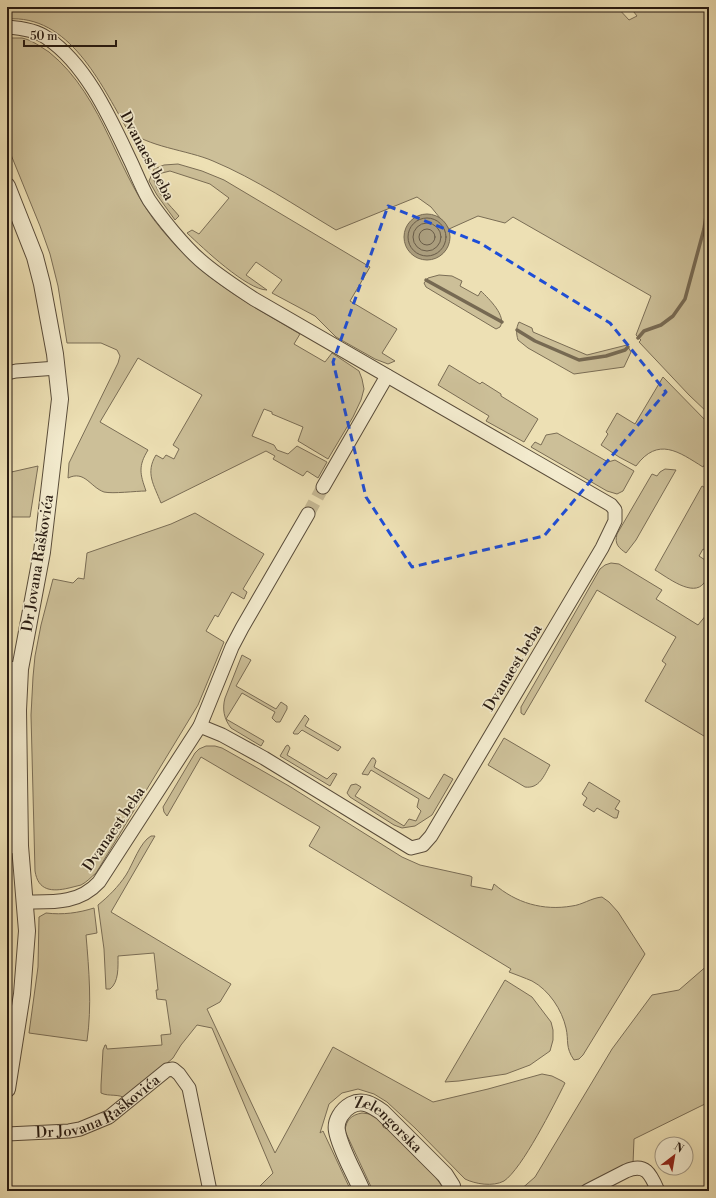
<svg xmlns="http://www.w3.org/2000/svg" width="716" height="1198" font-family="'Libre Bodoni',serif">
<rect width="100%" height="100%" fill="#ede0b4"/>
<filter id="stains"><feTurbulence type="fractalNoise" baseFrequency=".005" numOctaves="4"/><feColorMatrix values="0 0 0 0 .2 0 0 0 0 .09 0 0 0 0 .02 0 0 0 .5 -.17"/></filter>
<radialGradient id="worn" r=".72"><stop offset=".6" stop-color="#630" stop-opacity="0"/><stop offset="1" stop-color="#630" stop-opacity=".3"/></radialGradient>
<!-- green -->
<g fill="#ccbf98" stroke="#7a6d55">
<path d="M 7,7 L 617,7 L 629,20 L 637,16 L 630,7 L 709,7 L 709,414 L 689,395 L 639,342 L 641,340 L 636,335 L 651,296 L 513,217 L 505,223 L 478,216 L 449,229 L 431,207 L 417,197 L 336,230 C 296,206 256,179 213,161 C 188,150 146,147 127,129 C 101,84 69,14 7,19 Z"/>
<path d="M 7,38 C 12,38 17,38 22,38 C 32,40 41,47 49,52 C 106,98 116,176 162,230 C 173,243 185,256 198,267 C 229,294 265,313 300,334 L 294,344 L 325,362 L 332,353 L 359,371 L 362,379 L 364,389 L 361,400 L 353,417 L 328,459 L 298,441 L 303,427 L 272,414 L 272,412 L 264,409 L 252,436 L 274,445 L 277,450 L 288,454 L 297,446 L 327,462 L 318,478 L 307,471 L 303,476 L 273,459 L 275,456 L 266,451 L 161,503 C 154,485 145,473 156,455 L 163,459 L 166,455 L 174,459 L 179,449 L 173,445 L 202,395 L 138,358 L 100,422 L 148,450 C 138,466 140,474 146,491 C 136,491 113,494 104,492 C 90,487 85,470 68,478 L 69,463 L 118,363 L 120,356 L 117,350 L 101,343 L 67,343 L 58,286 L 50,254 L 40,226 L 7,145 Z"/>
<path d="M 178,164 L 202,171 L 224,180 L 370,267 L 350,301 L 397,329 L 382,353 L 395,361 L 388,364 L 375,359 L 336,337 L 315,316 L 272,293 L 282,280 L 256,262 L 246,275 L 267,290 C 247,290 203,248 187,233 L 192,230 L 199,234 L 229,198 L 210,184 L 170,171 L 158,174 L 154,180 C 157,194 170,205 179,216 L 175,220 L 157,195 L 149,181 L 154,169 L 164,165 Z"/>
<path d="M 439,275 L 452,276 L 462,281 L 460,286 L 478,296 L 481,291 C 489,299 507,316 500,327 L 496,329 L 426,287 L 424,283 L 428,278 Z"/>
<path d="M 519,322 L 532,328 L 533,332 L 587,355 L 627,345 L 631,352 L 624,367 L 574,374 L 528,348 L 518,340 C 516,333 516,328 519,322 Z"/>
<path d="M 449,365 L 480,384 L 482,382 L 501,394 L 501,396 L 538,419 L 524,442 L 486,421 L 489,416 L 438,385 Z"/>
<path d="M 663,377 L 709,424 L 709,458 L 703,467 C 679,452 658,436 636,466 L 619,457 L 601,445 L 608,434 L 606,432 L 617,413 L 635,424 Z"/>
<path d="M 557,433 L 608,462 L 615,460 L 634,471 L 623,491 L 617,494 L 607,491 L 531,447 L 535,442 L 541,445 L 546,435 Z"/>
<path d="M 38,466 L 30,517 L 7,517 L 7,473 Z"/>
<path d="M 665,469 L 676,470 L 636,540 L 626,553 C 619,548 614,544 617,534 L 652,474 L 657,476 L 660,472 Z"/>
<path d="M 702,486 L 709,490 L 709,552 L 703,549 L 699,556 L 708,562 L 706,565 L 709,568 C 709,574 708,578 704,583 C 693,598 667,577 655,570 Z"/>
<path d="M 195,513 L 264,554 L 243,589 L 247,592 L 244,599 L 232,592 L 218,617 L 215,615 L 206,631 L 224,642 L 198,705 L 96,873 C 91,877 87,882 81,885 C 77,886 73,887 69,888 C 52,892 38,891 35,871 L 31,715 L 33,677 L 35,656 L 41,625 L 53,579 L 73,583 L 78,578 L 84,579 L 87,553 L 171,524 Z"/>
<path d="M 611,563 L 619,564 L 662,590 L 656,599 L 698,625 L 707,614 L 709,616 L 709,739 L 645,701 L 666,664 L 662,661 L 676,637 L 597,590 L 524,715 L 521,713 L 521,707 L 600,569 L 605,565 Z"/>
<path d="M 242,655 L 251,660 L 236,686 L 276,709 L 281,702 L 287,706 L 287,709 L 280,722 L 276,722 L 272,718 L 275,712 L 242,693 L 226,719 L 264,741 L 261,746 L 231,728 C 224,719 222,709 225,698 Z"/>
<path d="M 305,715 L 309,719 L 305,726 L 341,747 L 338,751 L 302,730 L 298,734 L 294,734 L 293,733 Z"/>
<path d="M 504,738 L 550,765 C 544,776 539,789 525,787 L 488,765 Z"/>
<path d="M 288,745 L 290,748 L 287,755 L 327,779 L 333,773 L 337,774 L 330,786 L 280,756 L 286,746 Z"/>
<path d="M 206,746 L 215,746 L 222,748 L 254,766 L 289,786 L 402,857 L 420,865 L 470,876 L 472,877 L 471,886 L 492,890 L 494,884 C 516,903 543,911 572,906 C 582,905 591,898 602,897 L 609,902 L 618,912 L 645,954 L 583,1055 L 579,1059 L 574,1060 C 565,1047 569,1041 566,1028 C 562,1010 549,990 532,981 C 525,978 517,975 509,972 L 511,969 L 309,846 L 320,827 L 201,757 L 167,816 L 164,812 L 163,807 L 195,753 L 199,749 Z"/>
<path d="M 372,758 L 374,758 L 376,761 L 374,767 L 429,799 L 444,774 L 453,779 L 432,815 L 415,826 L 402,828 L 394,825 L 350,797 L 347,793 L 351,785 L 356,784 L 361,787 L 355,796 L 404,826 L 409,819 L 416,821 L 421,811 L 417,807 L 419,799 L 371,770 L 368,775 L 362,774 Z"/>
<path d="M 589,782 L 620,801 L 615,809 L 619,811 L 617,818 L 614,818 L 597,808 L 594,812 L 583,805 L 587,798 L 582,794 Z"/>
<path d="M 151,836 L 155,836 L 111,912 L 231,984 L 220,1002 L 207,1009 L 275,1153 L 333,1047 L 433,1102 L 488,1089 L 542,1074 L 552,1076 L 562,1081 L 565,1083 C 554,1105 522,1169 504,1181 C 493,1187 475,1184 465,1179 L 415,1128 L 387,1102 L 374,1094 L 358,1089 L 342,1093 L 329,1104 L 320,1133 L 323,1131 L 351,1191 L 266,1191 L 260,1186 L 273,1173 L 212,1028 L 197,1025 L 181,1045 L 173,1058 L 126,1099 C 119,1093 109,1097 101,1093 L 101,1085 L 103,1050 L 105,1045 L 106,1045 L 107,1049 L 162,1045 L 161,1035 L 171,1034 L 166,1000 L 157,999 L 156,990 L 158,990 L 154,953 L 118,956 C 118,967 119,982 110,989 L 106,989 L 104,949 L 98,905 C 109,896 118,887 126,875 C 133,864 140,842 151,836 Z"/>
<path d="M 94,908 L 97,933 L 86,935 C 89,970 92,1006 87,1041 L 29,1033 L 38,967 L 39,917 L 46,913 C 63,915 78,913 94,908 Z"/>
<path d="M 709,964 L 709,1102 L 634,1139 L 633,1164 L 581,1191 L 519,1191 L 535,1177 L 612,1049 L 652,995 L 679,990 Z"/>
<path d="M 505,980 L 532,997 L 551,1022 L 553,1030 L 553,1040 L 550,1051 L 530,1065 L 506,1074 L 459,1081 L 445,1082 Z"/>
<path d="M 362,1113 L 370,1114 L 376,1118 L 436,1178 L 442,1186 L 442,1191 L 373,1191 L 345,1131 C 346,1120 351,1115 362,1113 Z"/>
</g>
<!-- water -->
<circle fill="#aa9d7d" stroke="#766952" cx="427" cy="237" r="23"/>
<g fill="none" stroke-linecap="round" stroke-linejoin="round">
<!-- shore -->
<g stroke="#695c48" stroke-width="1">
<circle cx="427" cy="237" r="19"/>
<circle cx="427" cy="237" r="14"/>
<circle cx="427" cy="237" r="8"/>
</g>
<!-- stream -->
<g stroke="#766952" stroke-width="3.5">
<path d="M 426,280 L 502,322"/>
<path d="M 517,330 L 535,341 L 579,360 L 606,356 L 625,350 L 628,347"/>
<path d="M 638,338 L 644,331 L 661,325 L 673,316 L 685,299 L 704,229 L 707,210 L 707,194 L 709,192"/>
</g>
<!-- minor-tunnel -->
<path stroke="#c6b994" stroke-width="13" stroke-dasharray="13 6" stroke-linecap="butt" d="M 308,514 L 323,487"/>
<defs>
<g id="minor">
<path d="M 7,27 C 21,28 36,30 47,38 C 87,65 111,120 131,162 C 137,175 142,188 149,200 C 162,219 184,246 200,260 C 217,275 236,287 254,299 L 611,505 L 615,510 L 615,521 L 602,548 L 431,836 L 423,845 L 411,848 L 264,758 L 222,735 L 200,726 L 99,882 C 79,904 53,902 25,902"/>
<path d="M 7,373 L 16,371 L 57,368"/>
<path d="M 323,487 L 387,376"/>
<path d="M 7,668 L 20,669"/>
<path d="M 200,726 L 232,647 L 242,628 L 308,514"/>
<path d="M 7,755 L 18,756"/>
<path d="M 7,847 L 20,846"/>
<path id="s1" d="M 7,1134 L 69,1131 L 80,1129 L 109,1117 L 167,1070 L 173,1069 L 179,1074 L 189,1088 L 210,1191"/>
<path d="M 587,1191 L 626,1171 C 646,1162 651,1175 658,1191"/>
</g>
<g id="tertiary">
<path d="M 7,186 L 35,257 L 42,284 L 55,354 L 60,399 L 42,552 L 20,669 L 18,710 L 20,846 L 27,931 L 22,994 L 7,1089"/>
<path id="s2" d="M 362,1191 C 355,1174 340,1149 337,1131 C 335,1121 342,1110 351,1105 C 363,1099 372,1105 382,1112 L 445,1175 L 452,1186 L 452,1191"/>
</g>
</defs>
<!-- minor casing -->
<use href="#minor" stroke="#594c3a" stroke-width="15"/>
<!-- tertiary casing -->
<use href="#tertiary" stroke="#594c3a" stroke-width="18"/>
<!-- minor -->
<use href="#minor" stroke="#f3ebce" stroke-width="13"/>
<!-- tertiary -->
<use href="#tertiary" stroke="#f3ebce" stroke-width="16"/>
</g>
<!-- marked area -->
<path fill="none" stroke="#1d4ed8" stroke-width="3" stroke-dasharray="8 5" stroke-linejoin="round" d="M 388,206 L 480,243 L 610,323 L 666,392 L 544,536 L 412,567 L 366,497 L 333,362 Z"/>
<g text-anchor="middle" dominant-baseline="central" stroke-width="3.5" stroke-linejoin="round" paint-order="stroke">
<!-- street labels -->
<g font-size="15" fill="#281b12" stroke="#f3ebce">
<text transform="translate(147 156) rotate(62)">Dvanaest beba</text>
<text transform="translate(38 563) rotate(-81)">Dr Jovana Raškovića</text>
<text transform="translate(513 668) rotate(-59)">Dvanaest beba</text>
<text transform="translate(114 829) rotate(-56)">Dvanaest beba</text>
<text stroke="none"><textPath href="#s1" startOffset="98">Dr Jovana Raškovića</textPath></text>
<text stroke="none"><textPath href="#s2" startOffset="142">Zelengorska</textPath></text>
</g>
</g>
<!-- margin -->
<rect width="716" height="1198" fill="none" stroke="#ede0b4" stroke-width="24"/>
<rect x="8" y="8" width="700" height="1182" fill="none" stroke="#281b12" stroke-width="2"/>
<rect x="12" y="12" width="692" height="1174" fill="none" stroke="#281b12"/>
<!-- north arrow -->
<g transform="translate(674 1156) rotate(31)"><circle r="19" fill="#f3ebce" stroke="#a29883"/>
<path d="M0-3L7 15L0 10L-7 15Z" fill="#8f2418"/>
<text y="-6" font-size="11" font-weight="bold" text-anchor="middle" fill="#281b12">N</text>
</g>
<!-- scale -->
<path d="M24 40v6h92v-6" fill="none" stroke="#281b12" stroke-width="2"/>
<text x="30" y="40" font-size="12" fill="#281b12" stroke="#f3ebce" stroke-width="3" paint-order="stroke">50 m</text>
<rect width="100%" height="100%" filter="url(#stains)"/>
<rect width="100%" height="100%" fill="url(#worn)"/>
</svg>
